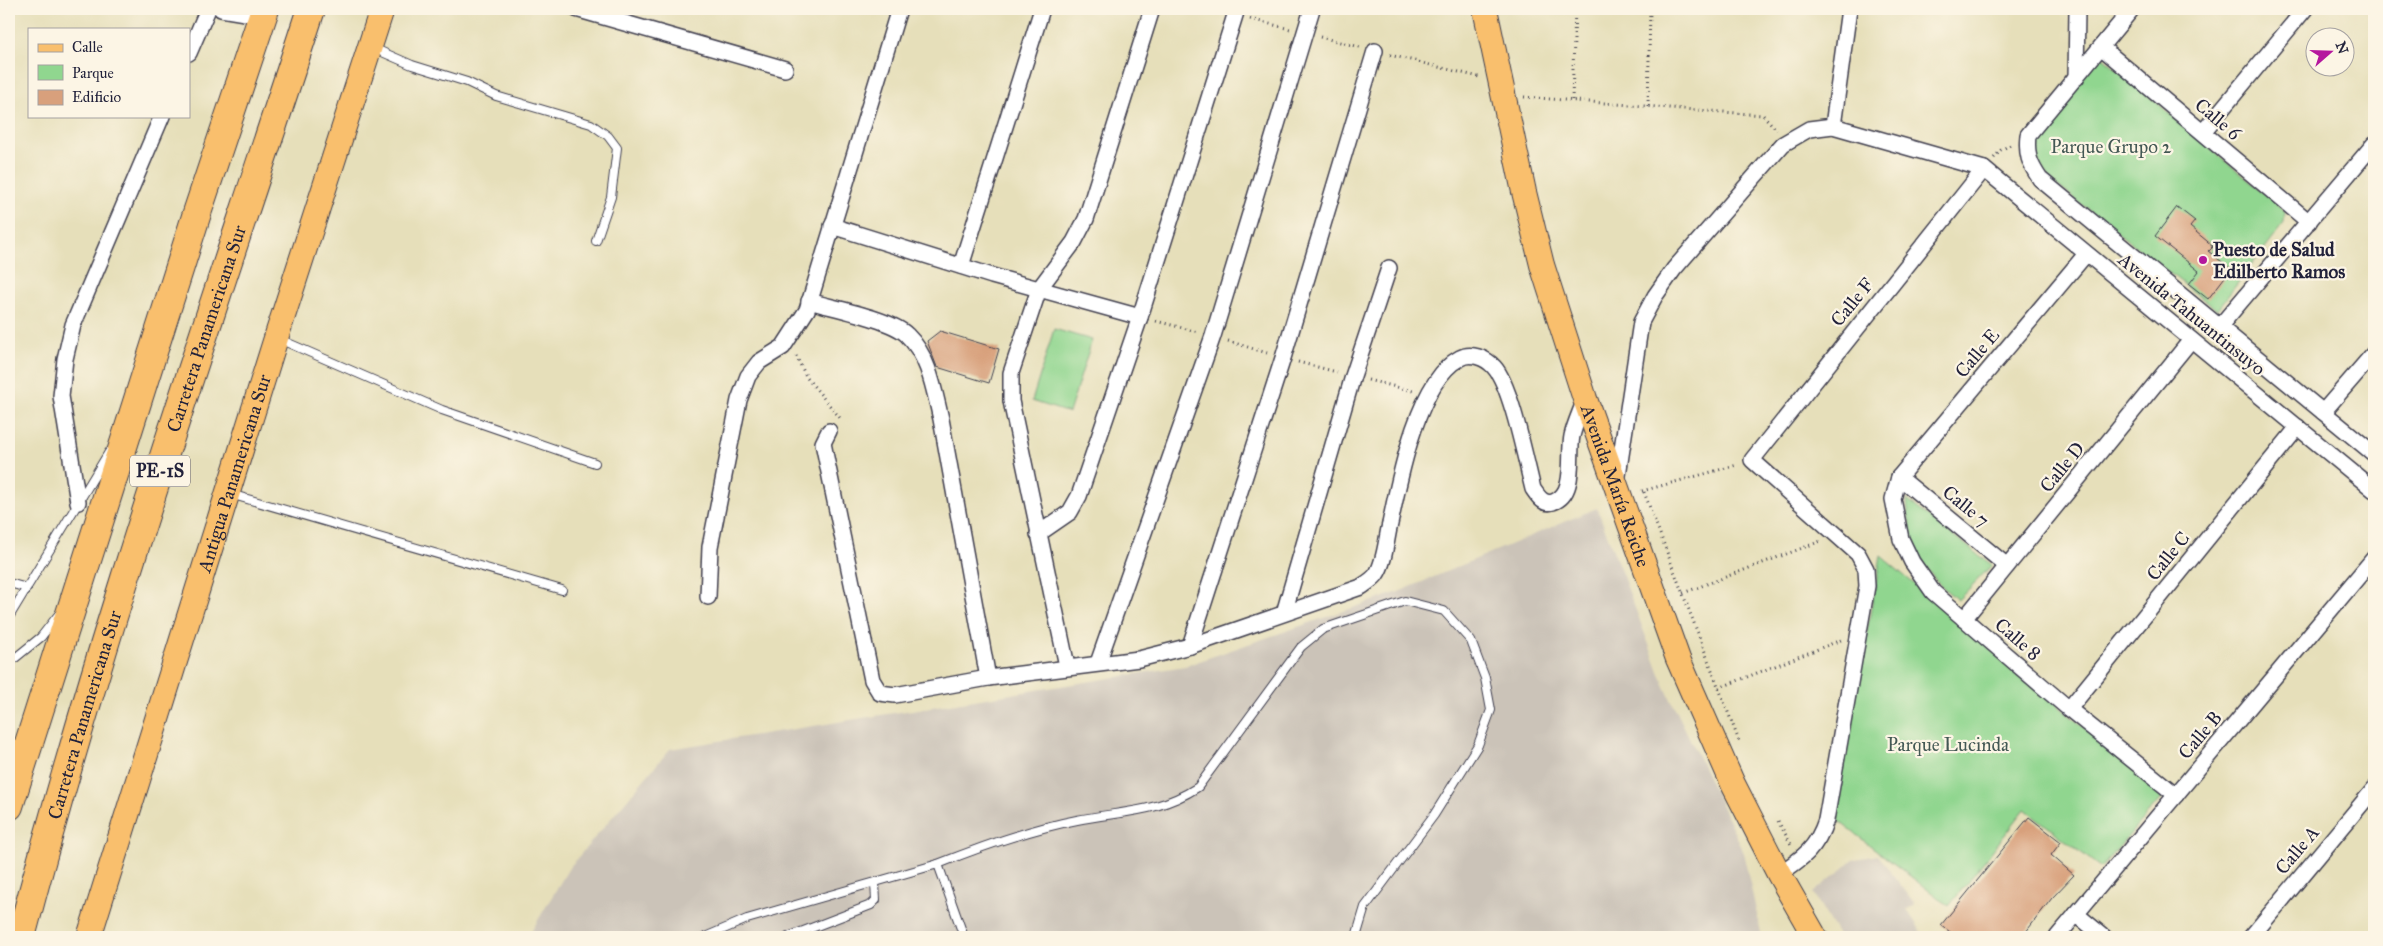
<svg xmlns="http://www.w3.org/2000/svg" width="2383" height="946" font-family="'IM FELL Great Primer',serif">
<rect width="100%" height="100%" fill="#fcf5e5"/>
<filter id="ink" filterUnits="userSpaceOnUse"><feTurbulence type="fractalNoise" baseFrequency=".02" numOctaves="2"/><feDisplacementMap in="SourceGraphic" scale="10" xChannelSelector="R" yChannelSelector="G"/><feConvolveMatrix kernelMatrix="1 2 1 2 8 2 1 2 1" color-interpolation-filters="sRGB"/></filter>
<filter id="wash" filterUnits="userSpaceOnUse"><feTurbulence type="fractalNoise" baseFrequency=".0096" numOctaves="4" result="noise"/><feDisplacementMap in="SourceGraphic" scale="20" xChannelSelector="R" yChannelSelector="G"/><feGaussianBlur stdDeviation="1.12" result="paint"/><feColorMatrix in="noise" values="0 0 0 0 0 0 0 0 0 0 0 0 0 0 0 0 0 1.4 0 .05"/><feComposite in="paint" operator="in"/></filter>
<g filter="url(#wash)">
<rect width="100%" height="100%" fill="#e6dfba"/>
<!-- industrial -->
<g fill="#cbc3b8">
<path d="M 1597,508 L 1665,687 L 1742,848 L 1762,937 L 528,937 L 569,868 L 670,749 L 1185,666 L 1396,593 Z"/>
<path d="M 1878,855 L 1915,904 L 1907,910 L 1925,937 L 1839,937 L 1813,893 L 1855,859 Z"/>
</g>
<!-- green -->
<g fill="#90d68f" stroke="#597c65">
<path d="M 2103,57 L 2285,211 L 2284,223 L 2217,310 L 2050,180 C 2039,166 2033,154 2037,136 L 2096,59 Z"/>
<path d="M 1054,329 L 1092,340 L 1069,413 L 1032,401 Z"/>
<path d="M 1907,500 L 1992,565 L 1958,600 C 1922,573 1909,544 1907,500 Z"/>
<path d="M 1881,556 L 2164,795 L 2101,868 L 2025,809 L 1949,906 L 1832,816 Z"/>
</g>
<g id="blocks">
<!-- building -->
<g fill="#d8a07c">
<path d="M 2177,207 L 2195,221 L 2190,227 L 2213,246 L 2208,251 L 2231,269 L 2208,299 L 2189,284 L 2199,271 L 2155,236 Z"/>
<path d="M 940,331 L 999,349 L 989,383 L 937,367 L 927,341 Z"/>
<path d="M 2029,817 L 2061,842 L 2051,855 L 2074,875 L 2052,898 L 2022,937 L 1964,937 L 1957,932 L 1954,935 L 1941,925 Z"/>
</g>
</g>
</g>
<g filter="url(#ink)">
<use href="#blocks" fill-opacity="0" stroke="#3f3e4e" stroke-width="1"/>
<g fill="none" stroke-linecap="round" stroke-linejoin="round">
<defs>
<g id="service">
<path d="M 373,48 L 412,65 L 467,82 L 496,96 L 591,124 L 608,136 L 617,148 L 611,197 L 596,241"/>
<path d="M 279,339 L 442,410 L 595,463"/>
<path d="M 230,494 L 562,590"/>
<path d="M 9,583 L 27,588"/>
<path d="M 9,617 L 109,452"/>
<path d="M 9,663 L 41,637 L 59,614"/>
<path d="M 938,864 C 983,846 1030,829 1077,820 C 1123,811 1158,813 1198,787 L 1301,647 L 1323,629 L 1405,601 L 1444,611 L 1471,641 L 1485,678 L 1491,710 L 1478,745 L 1434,815 L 1365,907 L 1356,937"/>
<path d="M 705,937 L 747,919 L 938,864 L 964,937"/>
<path d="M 788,937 L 871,905 L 876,900 L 875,883"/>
</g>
<g id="minor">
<path d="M 221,9 L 263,16"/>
<path d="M 576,9 L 785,69"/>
<path d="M 2132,9 L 2028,135 C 2026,154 2029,163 2040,179 L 2374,454"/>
<path d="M 2101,47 L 2309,222"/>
<path d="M 189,53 L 208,9"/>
<path d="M 2076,78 L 2077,9"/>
<path d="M 1833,126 L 1849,9"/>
<path d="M 2203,132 L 2305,9"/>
<path d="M 832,226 L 992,276 L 1140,317"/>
<path d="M 2086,254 L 1899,477 L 1893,499 L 1901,539 L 1912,562 L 1933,592 L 2069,709 L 2176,795"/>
<path d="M 961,266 L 1042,9"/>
<path d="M 809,301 C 832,308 891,319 907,335 C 929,356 934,390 941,419 L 988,678"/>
<path d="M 2220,326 L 2374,144"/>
<path d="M 2323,412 L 2374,353"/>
<path d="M 829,431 L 823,443 L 872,680 L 880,693 L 895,695 L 988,678 L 1139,659 L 1190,646 L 1361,587 C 1365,584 1372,580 1376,575 C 1385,562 1386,540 1390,524 C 1399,480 1418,380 1460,358 C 1471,352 1486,358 1494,367 C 1511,385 1526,462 1533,489 C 1538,496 1543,505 1553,502 C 1577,494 1568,455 1572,436 C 1575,423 1581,411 1585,399"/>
<path d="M 1899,477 L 2007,566"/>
<path d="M 1617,482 L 1641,322 L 1655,296 L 1674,269 L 1783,144 L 1809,129 L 1833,126 L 1984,169 L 2374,490"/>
<path d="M 78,502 L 61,396 L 65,359 L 73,325 L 162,116"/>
<path d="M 1038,534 L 1070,512 L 1079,496 L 1140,317 L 1237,9"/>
<path d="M 708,597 L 710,547 L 739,400 L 748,376 L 759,362 L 783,347 L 807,310 L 899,9"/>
<path d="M 1284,613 L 1353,376 L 1389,268"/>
<path d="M 1964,619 L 2191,340"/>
<path d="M 1190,646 L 1283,358 L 1375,51"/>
<path d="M 1098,663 L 1213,336 L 1312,9"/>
<path d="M 1067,666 L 1011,401 L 1011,373 L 1039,289 L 1074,242 L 1086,219 L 1152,9"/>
<path d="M 2069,709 L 2298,427"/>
<path d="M 1779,874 C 1803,858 1817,848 1826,820 L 1867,586 L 1866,569 L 1858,554 L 1752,460 L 1984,169"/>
<path d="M 2076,914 L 2104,937"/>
<path d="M 2057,937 L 2374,558"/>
<path d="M 2251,937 L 2374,789"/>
</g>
<g id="primary">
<path id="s1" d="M 1485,9 L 1524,192 L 1542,265 L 1585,399 L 1678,659 L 1733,784 L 1779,874 L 1815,937"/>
<path id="s2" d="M 89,937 L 276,338 L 382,9"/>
</g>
<g id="motorway">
<path d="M 9,806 L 198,210 L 265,9"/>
<path id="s3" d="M 21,937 C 103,623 211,317 311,9"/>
</g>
</defs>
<!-- service casing -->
<use href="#service" stroke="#3f3e4e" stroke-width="10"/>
<!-- minor casing -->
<use href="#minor" stroke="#3f3e4e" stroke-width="18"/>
<!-- primary casing -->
<use href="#primary" stroke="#3f3e4e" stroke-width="26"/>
<!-- motorway casing -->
<use href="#motorway" stroke="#3f3e4e" stroke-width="30"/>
<!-- path -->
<g stroke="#3f3e4e" stroke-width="3" stroke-dasharray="1 4" stroke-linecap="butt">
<path d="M 1212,9 L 1220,11"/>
<path d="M 1250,19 L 1290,29"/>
<path d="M 1320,37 L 1360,47"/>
<path d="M 1390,55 L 1479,77"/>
<path d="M 1524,97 L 1763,115 L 1777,130"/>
<path d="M 1572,100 L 1575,9"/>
<path d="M 1648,106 L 1650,9"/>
<path d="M 1994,158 L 2001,150 L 2012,144"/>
<path d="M 1156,321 L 1198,332"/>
<path d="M 1228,341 L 1267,353"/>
<path d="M 796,356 L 807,378 L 840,418"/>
<path d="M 1298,362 L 1337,372"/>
<path d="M 1368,380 L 1413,391"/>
<path d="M 1642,491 L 1737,465"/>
<path d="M 1644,492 L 1739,741"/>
<path d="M 1683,593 L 1821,541"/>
<path d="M 1719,688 L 1841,640"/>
<path d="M 1778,821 L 1792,846"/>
</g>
<!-- service -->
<use href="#service" stroke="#fff" stroke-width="8"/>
<!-- minor -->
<use href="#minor" stroke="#fff" stroke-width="15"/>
<!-- primary -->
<use href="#primary" stroke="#f9bf6d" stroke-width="24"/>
<!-- motorway -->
<use href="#motorway" stroke="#f9bf6d" stroke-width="28"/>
</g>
</g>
<!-- markers -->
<circle fill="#b5179e" stroke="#fcf5e5" stroke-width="2" cx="2203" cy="260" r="5"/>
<g text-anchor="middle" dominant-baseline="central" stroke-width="4.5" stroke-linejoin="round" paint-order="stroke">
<!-- shield labels -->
<rect fill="#fcf5e5" stroke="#63616e" stroke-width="1" x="130" y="455.5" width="60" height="31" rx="4"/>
<g font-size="18" font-weight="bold" fill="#22223b">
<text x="160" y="471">PE-1S</text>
</g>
<!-- street labels -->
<g font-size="19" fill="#22223b" stroke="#fcf5e5">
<text transform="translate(2218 119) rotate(40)">Calle 6</text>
<text transform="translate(1852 302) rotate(-51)">Calle F</text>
<text transform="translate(2192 314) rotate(39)">Avenida Tahuantinsuyo</text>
<text stroke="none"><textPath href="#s3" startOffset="636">Carretera Panamericana Sur</textPath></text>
<text transform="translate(1977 353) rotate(-50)">Calle E</text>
<text transform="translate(2062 467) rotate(-51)">Calle D</text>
<text stroke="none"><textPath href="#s2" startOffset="486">Antigua Panamericana Sur</textPath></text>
<text stroke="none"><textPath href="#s1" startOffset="495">Avenida María Reiche</textPath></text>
<text transform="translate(1966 506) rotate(39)">Calle 7</text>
<text transform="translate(2168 556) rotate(-51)">Calle C</text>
<text transform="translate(2018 639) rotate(41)">Calle 8</text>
<text stroke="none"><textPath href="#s3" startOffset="231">Carretera Panamericana Sur</textPath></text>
<text transform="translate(2200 735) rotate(-50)">Calle B</text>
<text transform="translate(2297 850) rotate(-50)">Calle A</text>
</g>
<!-- park labels -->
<g font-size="19" fill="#435854" stroke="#fcf5e5">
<text x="2111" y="146">Parque Grupo 2</text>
<text x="1948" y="744">Parque Lucinda</text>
</g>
<!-- poi labels -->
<g font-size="19" font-weight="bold" fill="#22223b" stroke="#fcf5e5" text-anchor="start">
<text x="2213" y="249">Puesto de Salud<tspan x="2213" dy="22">Edilberto Ramos</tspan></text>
</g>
</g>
<!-- margin -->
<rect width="2383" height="946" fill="none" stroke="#fcf5e5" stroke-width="30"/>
<!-- legend -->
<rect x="28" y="28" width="162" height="90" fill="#fcf5e5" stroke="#a5a1a1"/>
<rect x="38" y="44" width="25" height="8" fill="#f9bf6d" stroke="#a5a1a1"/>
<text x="72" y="52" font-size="15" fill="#22223b">Calle</text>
<rect x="38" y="65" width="25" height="15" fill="#90d68f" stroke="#a5a1a1"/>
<text x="72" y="78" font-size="15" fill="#22223b">Parque</text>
<rect x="38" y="90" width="25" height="15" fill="#d8a07c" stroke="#a5a1a1"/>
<text x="72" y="102" font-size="15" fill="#22223b">Edificio</text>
<!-- north arrow -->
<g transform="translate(2330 52) rotate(70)"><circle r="24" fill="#fcf5e5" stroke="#a5a1a1"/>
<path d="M0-4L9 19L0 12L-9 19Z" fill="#b5179e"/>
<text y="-8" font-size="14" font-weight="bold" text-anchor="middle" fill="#22223b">N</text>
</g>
</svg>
